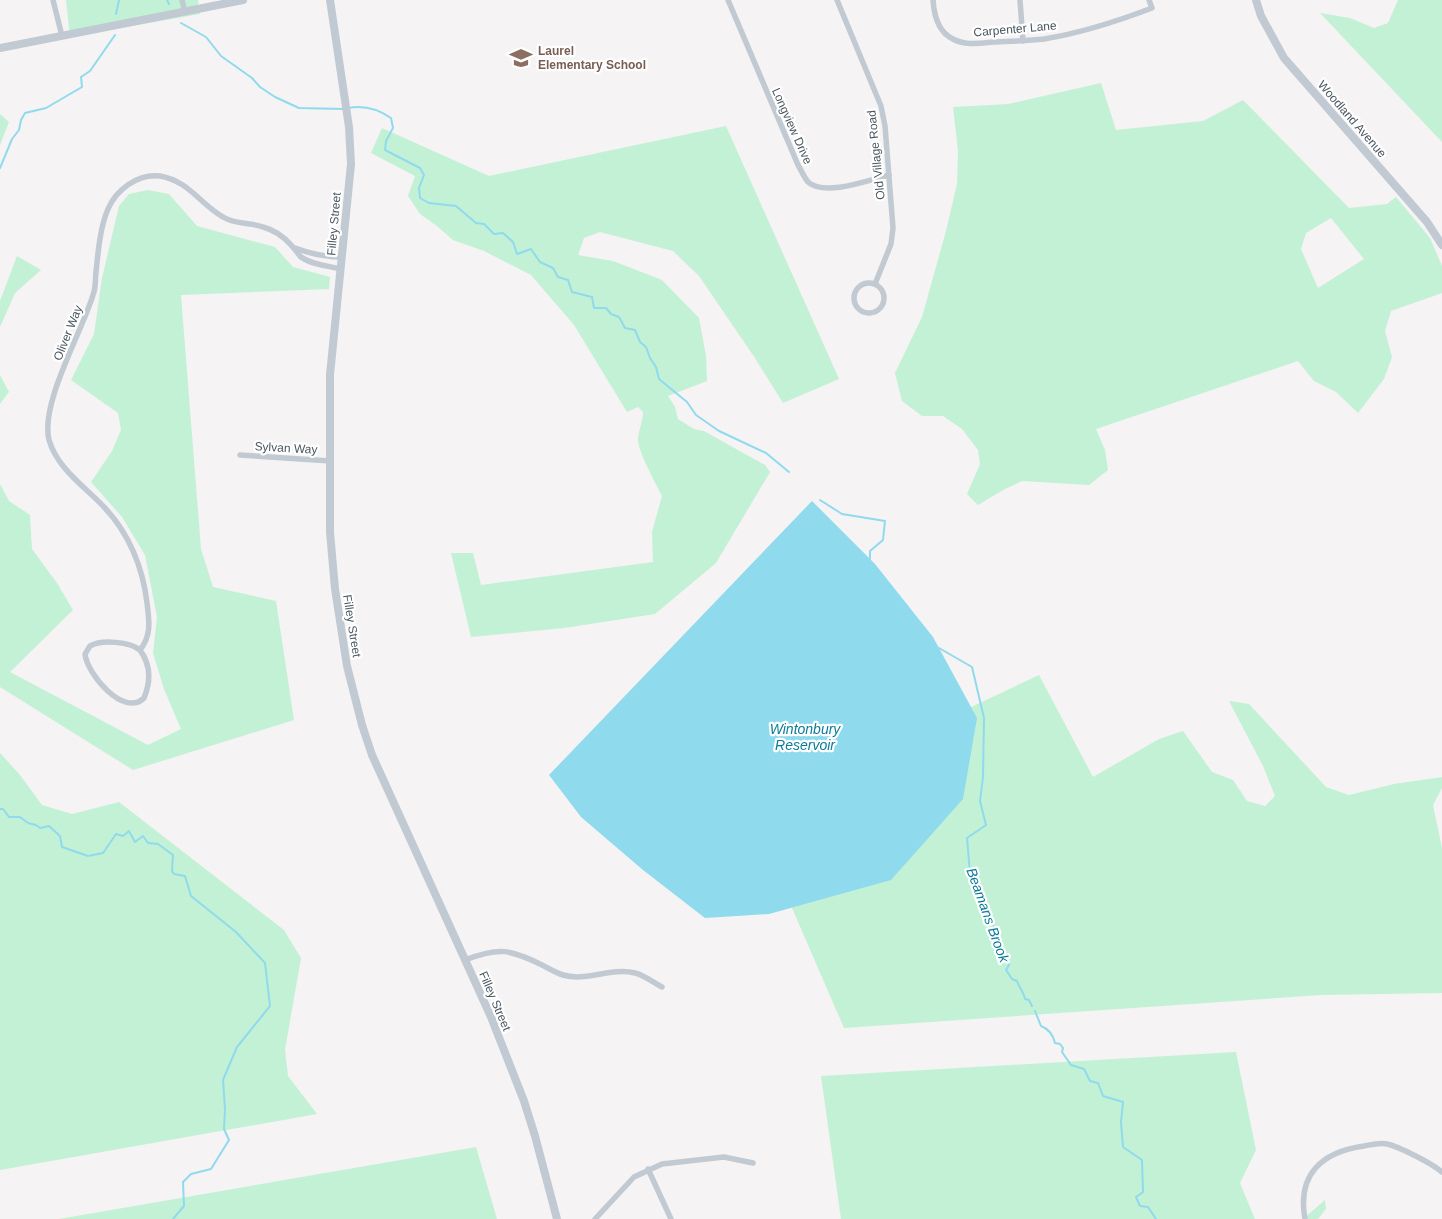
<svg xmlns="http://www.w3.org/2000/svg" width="1442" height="1219" font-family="Helvetica,sans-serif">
<rect width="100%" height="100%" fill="#f5f3f3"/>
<!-- green -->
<g fill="#c3f1d5" fill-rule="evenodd">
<path d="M 66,0 L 198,0 L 200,14 L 70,37 Z"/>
<path d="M 1398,0 L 1442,0 L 1442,142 L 1320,13 L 1350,18 L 1374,28 L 1388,23 Z"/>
<path d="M 1101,83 L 1116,130 L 1203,121 L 1243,100 L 1349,208 L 1387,204 L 1396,197 L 1430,238 L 1442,266 L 1442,293 L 1391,311 L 1385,331 L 1392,357 L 1384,379 L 1358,413 L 1336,392 L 1314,381 L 1298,361 L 1096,429 L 1105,450 L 1108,470 L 1089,485 L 1022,481 L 1003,490 L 978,505 L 967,494 L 980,464 L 978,450 L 962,429 L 943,416 L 922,416 L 902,401 L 895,373 L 922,317 L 946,231 L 957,184 L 958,151 L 953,107 L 1008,104 ZM 1331,218 L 1364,259 L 1318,288 L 1301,249 L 1306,233 Z"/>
<path d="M 0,114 L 9,122 L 0,145 Z"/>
<path d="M 726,126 L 839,379 L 783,403 L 755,358 L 699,276 L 673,251 L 600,232 L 584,238 L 578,255 L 613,261 L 662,280 L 699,318 L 706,356 L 707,381 L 668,396 L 675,407 L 678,419 L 694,429 L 704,431 L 765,465 L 770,472 L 716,563 L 655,614 L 564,628 L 471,637 L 451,553 L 473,553 L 481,585 L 653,562 L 652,532 L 662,496 C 656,484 638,451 638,440 C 638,432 643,421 643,412 L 638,407 L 627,412 L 574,325 L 531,275 L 484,251 L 453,240 L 437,226 L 420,214 L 408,196 L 415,176 L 371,153 L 382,128 L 489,176 Z"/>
<path d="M 148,190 L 169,194 L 197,226 L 275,247 L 293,267 L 330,277 L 329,289 L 181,295 L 201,549 L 213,587 L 276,601 L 294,720 L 133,770 L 0,687 L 0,484 L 9,501 L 30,515 L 32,549 L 57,583 L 73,610 L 10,672 L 148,745 L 181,729 L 164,689 L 153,653 L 157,617 L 145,555 L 122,517 L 91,482 L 112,451 L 121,430 L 118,413 L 71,380 L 94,334 L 102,278 L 119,206 L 129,194 Z"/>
<path d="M 17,256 L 41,270 L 15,293 L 0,327 L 0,301 Z"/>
<path d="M 0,375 L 9,392 L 0,404 Z"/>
<path d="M 1039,675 L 1093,777 L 1159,739 L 1183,731 L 1212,772 L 1233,780 L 1247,801 L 1265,806 L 1275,796 L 1263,766 L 1229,701 L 1249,704 L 1326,787 L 1349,795 L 1394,784 L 1442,777 L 1442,788 L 1433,805 L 1442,848 L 1442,993 L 1321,995 L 844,1028 L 756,825 L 935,724 Z"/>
<path d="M 0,753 L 20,775 L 42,805 L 72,814 L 119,802 L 284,930 L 301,958 L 285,1050 L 288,1076 L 317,1114 L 0,1170 Z"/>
<path d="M 1236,1052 L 1256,1150 L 1240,1183 L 1255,1219 L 841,1219 L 821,1076 Z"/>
<path d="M 476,1147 L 497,1219 L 59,1219 Z"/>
<path d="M 1325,1200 L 1326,1209 L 1318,1219 L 1303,1219 Z"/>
</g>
<!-- water -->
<path fill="#90daee" d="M 812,501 L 875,564 L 933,637 L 977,718 L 963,799 L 891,880 L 769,914 L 705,918 L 643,870 L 581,817 L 549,775 Z"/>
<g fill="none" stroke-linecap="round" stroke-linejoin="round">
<!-- stream -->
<g stroke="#90daee" stroke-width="2">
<path d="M 167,0 L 169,4"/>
<path d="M 116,14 L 119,0"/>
<path d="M 181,23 L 206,37 L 221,56 L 252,78 L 260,87 L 275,97 L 299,108 L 343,109"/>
<path d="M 348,108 C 364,105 378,109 391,118 L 393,128 L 386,141 L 385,150 L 420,168 L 424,175 L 419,188 L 420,198 L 429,203 L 456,206 L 476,223 L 484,224 L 494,234 L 503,233 L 513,242 L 517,254 L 531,249 L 540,262 L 553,268 L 558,277 L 568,280 L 572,292 L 592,297 L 594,308 L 606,308 L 611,314 L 619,317 L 625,328 L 635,330 L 640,342 L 646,347 L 650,358 L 656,367 L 659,379 L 687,402 L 696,415 L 719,431 L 766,453 L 789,472"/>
<path d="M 0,168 L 12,139 L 19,130 L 21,120 L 25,113 L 46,108 L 82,87 L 81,77 L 90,71 L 115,35"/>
<path d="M 820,500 L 842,514 L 885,521 L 883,540 L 870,551 L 870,559"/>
<path d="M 939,648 L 972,667 L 984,718 L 983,777 L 980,801 L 986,825 L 967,838 L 970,873 L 975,887 L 982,894 L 994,928 L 1009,965 L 1006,970 L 1012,979 L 1017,981 C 1019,988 1024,992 1025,999 L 1029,1000 L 1032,1006"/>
<path d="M 0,809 L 3,809 L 9,817 L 20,817 L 28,823 L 36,825 L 40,828 L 49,826 L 60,836 L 62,847 L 88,856 L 103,853 L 116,834 L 123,836 L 129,831 L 135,842 L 143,836 L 148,843 L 158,844 L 173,855 L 172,871 L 174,874 L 185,876 L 191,896 L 236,932 L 265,963 L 270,1006 L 237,1047 L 223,1080 L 225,1109 L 224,1129 L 229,1140 L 211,1169 L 191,1174 L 183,1182 L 184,1206 L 173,1219"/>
<path d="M 1035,1011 L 1041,1026 C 1049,1029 1053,1035 1055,1043 L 1060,1044 L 1063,1048 L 1062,1052 L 1071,1065 L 1084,1069 L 1090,1081 L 1098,1083 L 1103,1096 L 1123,1102 L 1121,1122 L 1123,1147 L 1142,1160 L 1143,1192 L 1136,1197 L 1140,1206 L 1148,1207 L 1156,1219"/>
</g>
<!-- minor -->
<g stroke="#c1cad2" stroke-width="5.5">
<path d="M 53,0 L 62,36"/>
<path d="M 182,0 L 185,12"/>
<path d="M 728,0 L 798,165 C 801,170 804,177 808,182 C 825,197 869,180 889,175"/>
<path d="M 837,0 L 881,106 L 885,126 L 893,228 L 891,244 L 875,284"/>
<path d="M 933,0 C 934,15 938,32 953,39 C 965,46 981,43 994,42 C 1011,41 1028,41 1044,39 C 1081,33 1118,21 1152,8 L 1149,0"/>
<path d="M 1020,0 L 1023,41"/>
<path d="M 295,248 C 311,254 325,257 342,257"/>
<circle cx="869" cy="298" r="15"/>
<path d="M 240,455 L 331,461"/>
<path d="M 140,650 C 130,642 102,639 90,646 L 85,654 C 87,674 124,718 144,698 C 151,681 151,665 140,650 C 152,635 149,620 147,603 C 143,568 129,533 104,507 C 85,487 57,468 49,440 C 40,403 82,332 93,295 C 96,288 95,280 96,272 C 98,253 100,227 108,209 C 116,190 138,173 160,176 C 189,181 200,204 223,217 C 236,225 250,222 263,227 C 274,230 284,237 291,245 C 295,249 298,254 301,257 C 312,265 329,266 341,269"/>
<path d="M 465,960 C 499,947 510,949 542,965 C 548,968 556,973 563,975 C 586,982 611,967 635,973 C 644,975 654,983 662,987"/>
<path d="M 648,1169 L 671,1219"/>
<path d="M 595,1219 L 634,1177 L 662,1164 L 724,1157 L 753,1163"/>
<path d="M 1305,1219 C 1297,1175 1321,1152 1364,1146 C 1370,1145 1380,1142 1387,1144 C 1400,1147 1431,1163 1442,1172"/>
</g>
<!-- tertiary -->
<g stroke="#c1cad2" stroke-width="8">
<path d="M 330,0 L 349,127 L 351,164 L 330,375 L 330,532 L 335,589 L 347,666 L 362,725 L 372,755 L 491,1017 L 524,1101 L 535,1136 L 557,1219"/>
<path d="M 1256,0 L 1261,16 L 1284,58 L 1427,222 L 1442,245"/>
<path d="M 0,48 L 243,0"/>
</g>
</g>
<!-- icons -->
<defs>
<symbol id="school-bare" viewBox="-9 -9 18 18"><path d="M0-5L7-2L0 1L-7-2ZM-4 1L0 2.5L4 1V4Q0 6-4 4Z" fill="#8d6e63" stroke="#fff" stroke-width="2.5" paint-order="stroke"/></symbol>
</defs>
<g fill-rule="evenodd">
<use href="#school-bare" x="505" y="42" width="32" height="32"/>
</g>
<g text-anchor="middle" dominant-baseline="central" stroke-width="4.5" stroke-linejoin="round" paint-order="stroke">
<!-- street labels -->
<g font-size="12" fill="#4a5661" stroke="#fff">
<text transform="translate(1015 29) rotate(-5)">Carpenter Lane</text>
<text transform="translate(1352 119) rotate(49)">Woodland Avenue</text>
<text transform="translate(792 126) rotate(66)">Longview Drive</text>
<text transform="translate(876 155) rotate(-96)">Old Village Road</text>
<text transform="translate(334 224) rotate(-85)">Filley Street</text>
<text transform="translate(68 333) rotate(-68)">Oliver Way</text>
<text transform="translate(286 448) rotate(3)">Sylvan Way</text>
<text transform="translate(352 626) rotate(81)">Filley Street</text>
<text transform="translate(495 1001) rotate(67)">Filley Street</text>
</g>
<!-- education labels -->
<g font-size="12" font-weight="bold" fill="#785e54" stroke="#fff" text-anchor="start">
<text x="538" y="51">Laurel<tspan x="538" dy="14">Elementary School</tspan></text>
</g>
<!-- water labels -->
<g font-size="14" font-style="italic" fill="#0c7c9b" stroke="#fff">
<text x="805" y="729">Wintonbury<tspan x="805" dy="16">Reservoir</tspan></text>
<text transform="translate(988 915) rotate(70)">Beamans Brook</text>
</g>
</g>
</svg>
